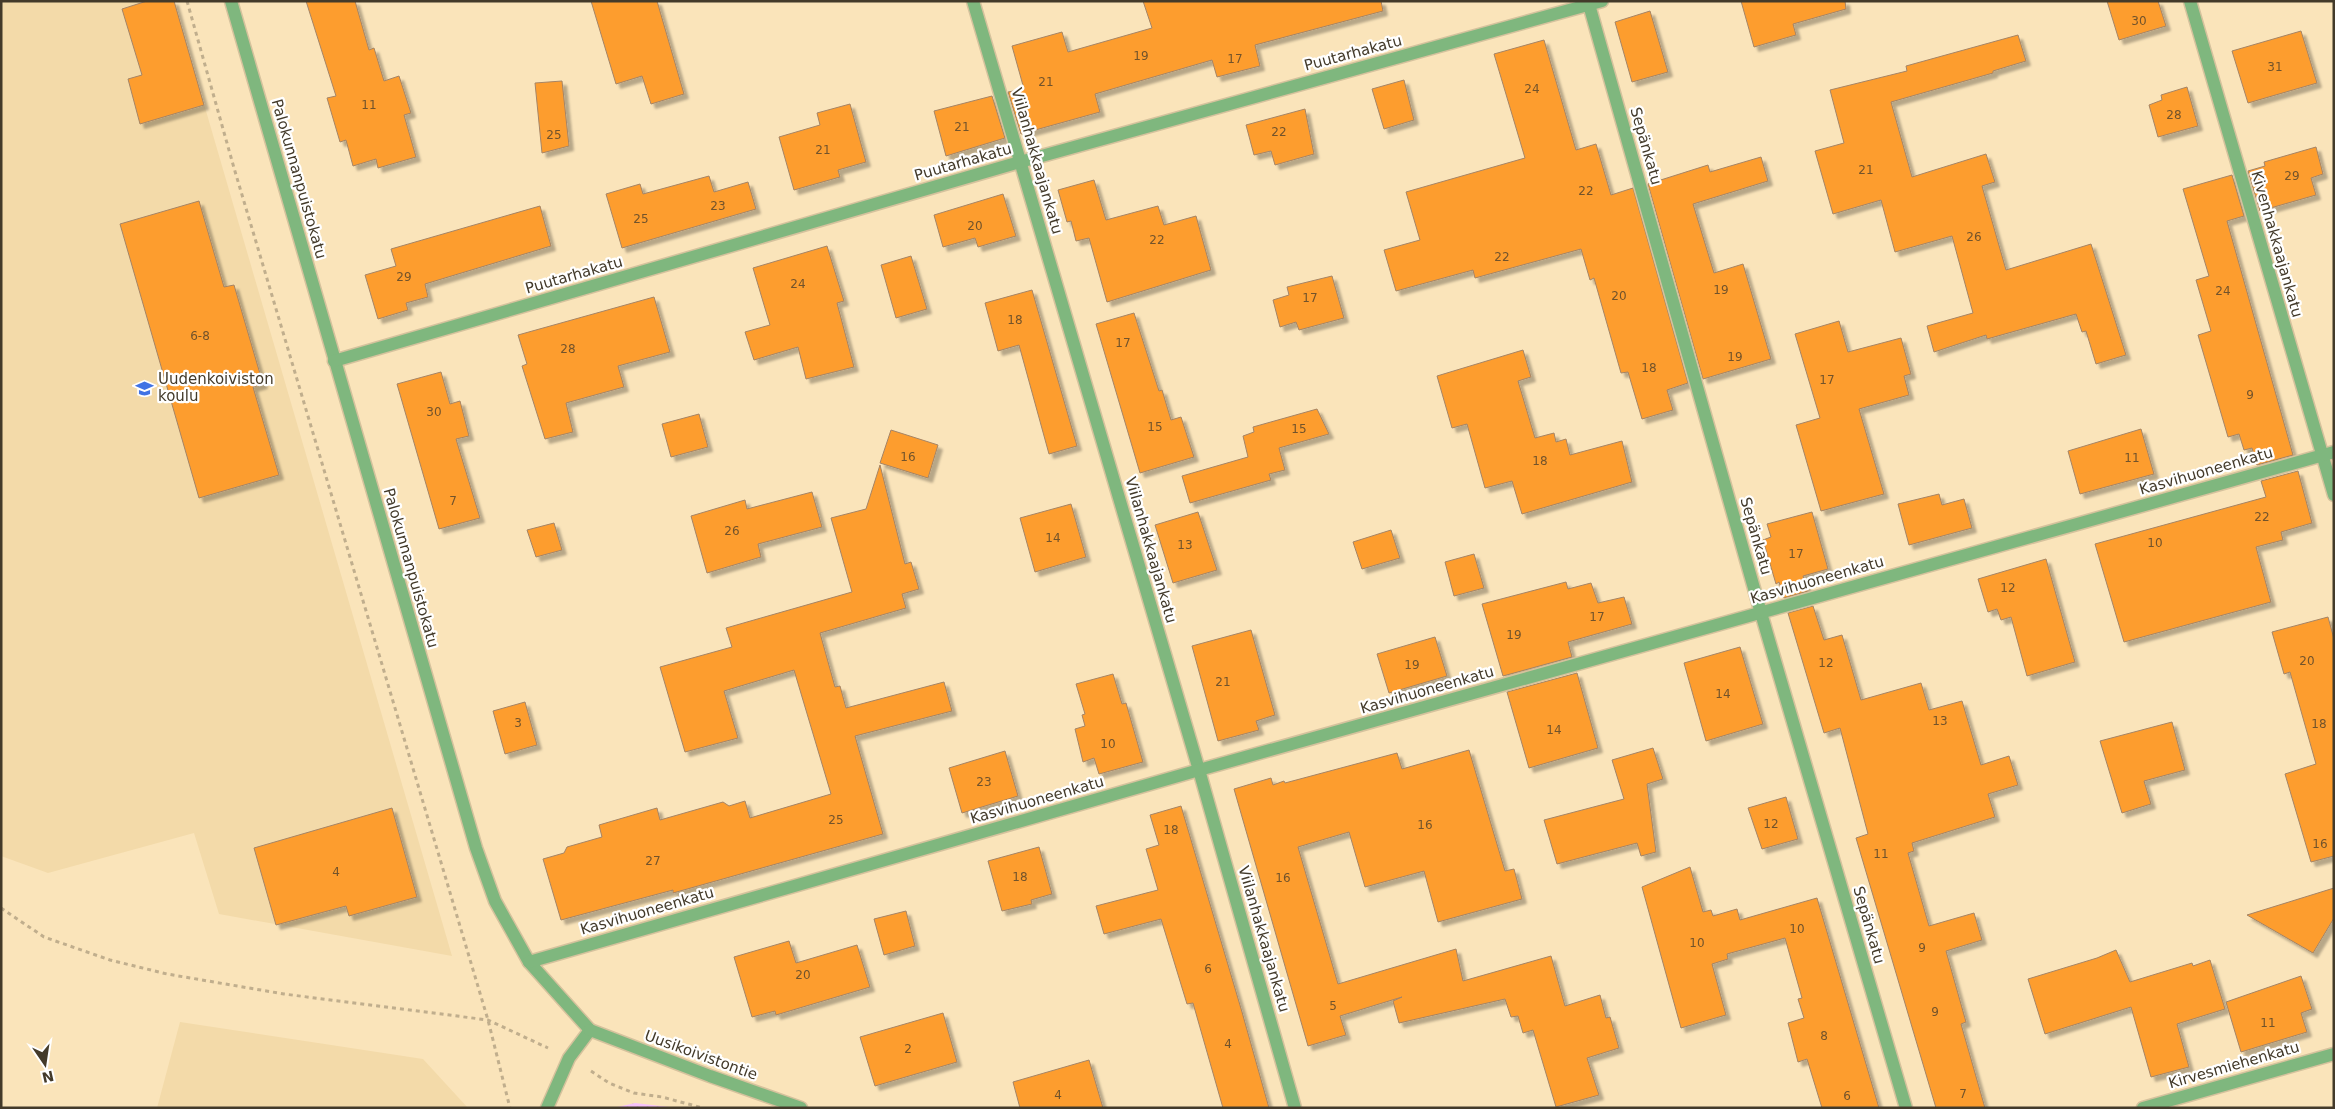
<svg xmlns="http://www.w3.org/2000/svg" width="2335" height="1109" font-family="'DejaVu Sans',sans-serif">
<defs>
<pattern id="park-dots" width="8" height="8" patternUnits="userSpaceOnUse" patternTransform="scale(1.25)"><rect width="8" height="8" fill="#f7c2fb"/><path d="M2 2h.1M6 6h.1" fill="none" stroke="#d5a7d7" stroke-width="1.8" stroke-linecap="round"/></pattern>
<filter id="shadow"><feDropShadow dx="4.5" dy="4.5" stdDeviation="1" flood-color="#0004"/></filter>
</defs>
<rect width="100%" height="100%" fill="#fae4ba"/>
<!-- built -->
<g fill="#f3daa9">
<path d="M 1,1 L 174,1 L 452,956 L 219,914 L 194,833 L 48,873 L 1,856 Z"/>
<path d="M 180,1022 L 423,1059 L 468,1108 L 157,1108 Z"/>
</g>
<!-- park -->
<path fill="url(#park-dots)" d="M 635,1103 L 669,1107 L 670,1108 L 613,1108 Z"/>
<!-- building -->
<g fill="#fd9d2e" stroke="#a58465" filter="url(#shadow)">
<path d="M 147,1 L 174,1 L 204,105 L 140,124 L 128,79 L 142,75 L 122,9 Z"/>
<path d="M 306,1 L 355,1 L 369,50 L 374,48 L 384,81 L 399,76 L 411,113 L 404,115 L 416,157 L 378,168 L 376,159 L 353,166 L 346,140 L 340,142 L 327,98 L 336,96 Z"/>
<path d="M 591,1 L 657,1 L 684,94 L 651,104 L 642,76 L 616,84 Z"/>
<path d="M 1143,1 L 1381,1 L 1383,11 L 1255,45 L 1260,66 L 1217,77 L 1212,60 L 1095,94 L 1100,112 L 1021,134 L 1008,92 L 1024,89 L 1012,46 L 1062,32 L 1068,52 L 1152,28 Z"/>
<path d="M 1741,1 L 1845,1 L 1846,9 L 1793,24 L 1796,35 L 1754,47 Z"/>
<path d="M 2107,1 L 2158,1 L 2166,26 L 2119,40 Z"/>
<path d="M 1650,11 L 1668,72 L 1632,82 L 1615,22 Z"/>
<path d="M 2301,31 L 2317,83 L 2248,103 L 2232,51 Z"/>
<path d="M 2018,35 L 2026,61 L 1993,71 L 1993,73 L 1891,102 L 1912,177 L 1986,154 L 1995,182 L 1982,186 L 2006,270 L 2091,244 L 2126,355 L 2096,364 L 2086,331 L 2082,332 L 2076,314 L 1987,339 L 1986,335 L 1934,352 L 1927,326 L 1973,313 L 1952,236 L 1895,252 L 1881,200 L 1833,214 L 1815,151 L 1844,143 L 1830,90 L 1907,71 L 1906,66 Z"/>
<path d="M 1544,40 L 1576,150 L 1596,144 L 1611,195 L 1633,188 L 1688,383 L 1667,390 L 1673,410 L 1642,419 L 1628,372 L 1621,373 L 1594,278 L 1590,280 L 1581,249 L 1475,278 L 1473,270 L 1396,291 L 1384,250 L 1420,240 L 1406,192 L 1525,158 L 1494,54 Z"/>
<path d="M 1404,80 L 1414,120 L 1384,129 L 1372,89 Z"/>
<path d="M 562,81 L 569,146 L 542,153 L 535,83 Z"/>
<path d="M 2187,87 L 2198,126 L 2158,137 L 2149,105 L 2162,100 L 2161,95 Z"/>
<path d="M 992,96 L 1005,138 L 946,156 L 934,111 Z"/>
<path d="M 850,104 L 866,162 L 838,170 L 840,177 L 794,190 L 779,137 L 820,125 L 817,113 Z"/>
<path d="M 1305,109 L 1314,154 L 1275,165 L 1271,151 L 1254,155 L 1246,125 Z"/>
<path d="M 2316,147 L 2323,174 L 2311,178 L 2316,195 L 2260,211 L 2248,171 L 2265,166 L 2264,162 Z"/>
<path d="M 1761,157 L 1768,181 L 1693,204 L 1714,273 L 1743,264 L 1771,359 L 1703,379 L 1648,184 L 1708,165 L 1710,172 Z"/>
<path d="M 2232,175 L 2244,216 L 2227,221 L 2293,455 L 2257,465 L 2252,448 L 2244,450 L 2239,434 L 2228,437 L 2198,335 L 2211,331 L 2196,280 L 2209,276 L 2183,189 Z"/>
<path d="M 709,176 L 714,192 L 748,182 L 756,209 L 622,248 L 606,194 L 640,184 L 643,194 Z"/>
<path d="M 1094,180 L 1106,220 L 1158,206 L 1164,225 L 1196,216 L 1211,270 L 1107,302 L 1089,238 L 1076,241 L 1071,221 L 1067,222 L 1058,190 Z"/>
<path d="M 1003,194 L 1016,236 L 978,247 L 975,238 L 943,247 L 934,215 Z"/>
<path d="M 199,201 L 224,287 L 234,285 L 263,384 L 253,387 L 279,475 L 199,498 L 120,224 Z"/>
<path d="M 540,206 L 551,246 L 425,284 L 428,297 L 406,303 L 408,310 L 378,319 L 365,275 L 396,266 L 391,249 Z"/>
<path d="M 827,246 L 844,301 L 837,303 L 854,367 L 806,379 L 798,347 L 754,360 L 745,332 L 770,325 L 753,268 Z"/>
<path d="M 911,256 L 927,309 L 896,318 L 881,265 Z"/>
<path d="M 1332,276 L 1344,318 L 1299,330 L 1296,322 L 1280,327 L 1273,300 L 1289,295 L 1287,287 Z"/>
<path d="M 1032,290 L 1077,446 L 1049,454 L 1019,345 L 998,351 L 985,303 Z"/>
<path d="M 654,297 L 670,352 L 618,366 L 624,387 L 566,403 L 573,432 L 545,439 L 522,366 L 527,364 L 518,335 Z"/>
<path d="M 1134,313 L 1159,391 L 1162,390 L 1171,420 L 1181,417 L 1194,457 L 1140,473 L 1096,324 Z"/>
<path d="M 1839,321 L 1848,352 L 1901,338 L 1911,374 L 1904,376 L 1909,395 L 1859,409 L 1884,494 L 1821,511 L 1796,425 L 1820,418 L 1795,334 Z"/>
<path d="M 1523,350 L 1531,377 L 1518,381 L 1535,438 L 1554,433 L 1556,442 L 1566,439 L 1570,455 L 1622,441 L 1632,482 L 1522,514 L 1512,481 L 1485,488 L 1467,424 L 1452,428 L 1437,376 Z"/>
<path d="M 441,372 L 450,404 L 460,401 L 469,436 L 456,439 L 480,518 L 439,529 L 397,384 Z"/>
<path d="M 1317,409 L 1329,434 L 1279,448 L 1285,470 L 1269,474 L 1271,480 L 1190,503 L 1182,476 L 1248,457 L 1243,436 L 1254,432 L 1253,427 Z"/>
<path d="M 699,414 L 708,447 L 671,457 L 662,424 Z"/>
<path d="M 2141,429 L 2154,474 L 2080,494 L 2068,451 Z"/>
<path d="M 891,430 L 938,445 L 928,478 L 880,463 Z"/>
<path d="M 880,465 L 905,564 L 911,562 L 919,589 L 902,594 L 906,608 L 820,633 L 835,687 L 840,686 L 846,708 L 944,682 L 952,711 L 855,736 L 883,834 L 673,893 L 673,890 L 561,920 L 543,859 L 564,853 L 567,847 L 602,837 L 599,825 L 657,808 L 660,820 L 723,802 L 729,806 L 745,801 L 750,818 L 831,794 L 794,670 L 724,691 L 738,738 L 685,752 L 660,667 L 732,647 L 726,628 L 852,592 L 831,518 L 866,509 Z"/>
<path d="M 2298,471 L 2312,523 L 2281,532 L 2283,540 L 2256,547 L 2271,602 L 2124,642 L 2095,544 L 2266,497 L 2261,481 Z"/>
<path d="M 812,492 L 822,527 L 758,544 L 761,557 L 707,573 L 691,516 L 745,500 L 747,509 Z"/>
<path d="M 1939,494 L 1942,505 L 1964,499 L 1972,528 L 1909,545 L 1898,504 Z"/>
<path d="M 1071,504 L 1086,557 L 1035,572 L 1020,518 Z"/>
<path d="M 1198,512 L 1217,570 L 1173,583 L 1155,525 Z"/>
<path d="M 1812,512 L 1828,569 L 1803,576 L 1808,591 L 1784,598 L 1779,582 L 1776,584 L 1763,540 L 1771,537 L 1767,524 Z"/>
<path d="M 554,523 L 562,550 L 536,557 L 527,530 Z"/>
<path d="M 1391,530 L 1400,558 L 1362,569 L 1353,542 Z"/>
<path d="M 1474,554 L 1484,588 L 1454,596 L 1445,562 Z"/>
<path d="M 2046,559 L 2075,662 L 2027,676 L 2011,617 L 2001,620 L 1997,609 L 1988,612 L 1978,579 Z"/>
<path d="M 1566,582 L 1568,589 L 1591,583 L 1598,603 L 1624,597 L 1632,624 L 1568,642 L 1572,657 L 1503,676 L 1482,604 Z"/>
<path d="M 1813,606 L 1824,640 L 1842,635 L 1861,700 L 1921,683 L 1929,710 L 1962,701 L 1981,765 L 2009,756 L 2018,785 L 1988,794 L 1995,817 L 1912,843 L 1914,851 L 1908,853 L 1929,926 L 1974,913 L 1982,940 L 1946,951 L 1966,1022 L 1961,1024 L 1985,1108 L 1936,1108 L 1856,838 L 1868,834 L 1840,728 L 1824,733 L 1788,613 Z"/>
<path d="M 2328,617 L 2334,639 L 2334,856 L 2311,862 L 2285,774 L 2316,764 L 2290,672 L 2284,674 L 2272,632 Z"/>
<path d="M 1251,630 L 1275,715 L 1256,721 L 1259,730 L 1218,741 L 1192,646 Z"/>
<path d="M 1435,637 L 1447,676 L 1389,693 L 1377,654 Z"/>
<path d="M 1740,647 L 1763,724 L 1706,741 L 1684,663 Z"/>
<path d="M 1577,673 L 1598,748 L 1529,768 L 1507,692 Z"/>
<path d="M 1113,674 L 1122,704 L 1126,703 L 1143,762 L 1099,774 L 1094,758 L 1083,762 L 1075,729 L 1085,726 L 1082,715 L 1085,714 L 1076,684 Z"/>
<path d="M 525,702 L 537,745 L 505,754 L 493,711 Z"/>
<path d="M 2172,722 L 2185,770 L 2144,781 L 2151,804 L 2122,813 L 2100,741 Z"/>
<path d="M 1653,748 L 1663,779 L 1647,784 L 1656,852 L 1641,856 L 1637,843 L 1557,864 L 1544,820 L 1624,799 L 1612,760 Z"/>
<path d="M 1469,750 L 1505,871 L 1514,869 L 1522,899 L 1438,922 L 1424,871 L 1365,887 L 1349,832 L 1298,847 L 1338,984 L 1456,949 L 1463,981 L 1551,956 L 1565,1006 L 1600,995 L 1606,1018 L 1610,1017 L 1619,1048 L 1587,1058 L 1599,1095 L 1556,1107 L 1533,1030 L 1523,1033 L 1518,1016 L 1511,1017 L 1505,999 L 1399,1023 L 1393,1001 L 1402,997 L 1340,1016 L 1346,1035 L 1308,1046 L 1234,789 L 1271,778 L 1273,785 L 1284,781 L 1285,783 L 1397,753 L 1402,769 Z"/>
<path d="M 1005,751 L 1018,796 L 962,813 L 949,768 Z"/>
<path d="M 1786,797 L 1798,839 L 1762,849 L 1748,808 Z"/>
<path d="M 1181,806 L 1242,1012 L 1269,1108 L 1223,1108 L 1193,1003 L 1187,1004 L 1161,919 L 1104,934 L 1096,906 L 1158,890 L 1146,849 L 1159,845 L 1150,815 Z"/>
<path d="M 392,808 L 417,897 L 349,916 L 346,906 L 276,925 L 254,848 Z"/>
<path d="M 1039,847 L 1052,894 L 1031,900 L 1032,904 L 1002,911 L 988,861 Z"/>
<path d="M 1690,867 L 1703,912 L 1711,910 L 1713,916 L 1737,909 L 1740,920 L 1817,898 L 1879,1108 L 1822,1108 L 1807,1059 L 1798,1062 L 1788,1023 L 1804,1018 L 1798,999 L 1802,998 L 1785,938 L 1727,954 L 1728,959 L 1712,964 L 1726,1015 L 1681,1028 L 1642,887 Z"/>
<path d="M 2334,888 L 2334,918 L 2313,953 L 2247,915 Z"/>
<path d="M 906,911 L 915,946 L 884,955 L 874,919 Z"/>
<path d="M 789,941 L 796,963 L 857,945 L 870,987 L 776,1015 L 775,1011 L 752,1017 L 734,957 Z"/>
<path d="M 2116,950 L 2130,982 L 2192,963 L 2193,966 L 2210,960 L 2225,1009 L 2177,1024 L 2189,1067 L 2151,1077 L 2131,1007 L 2045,1034 L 2028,979 L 2097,958 Z"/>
<path d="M 2301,976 L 2312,1009 L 2301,1013 L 2307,1032 L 2241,1052 L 2226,1002 Z"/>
<path d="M 943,1013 L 957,1062 L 875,1086 L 860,1037 Z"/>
<path d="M 1089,1060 L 1103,1108 L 1020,1108 L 1013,1082 Z"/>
</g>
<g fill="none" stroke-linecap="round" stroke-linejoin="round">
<defs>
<g id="minor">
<path d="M 231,1 L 476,848 L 495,901 L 529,962 L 590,1030 L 569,1058 L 547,1108"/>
<path d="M 973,1 L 1199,770 L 1295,1108"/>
<path d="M 1588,1 L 1761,613 L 1906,1108"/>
<path d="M 2190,1 L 2334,495"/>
<path d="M 334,361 L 1020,162 L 1602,1"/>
<path d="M 529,962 L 1199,770 L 2334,452"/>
<path d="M 590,1030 L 710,1076 L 801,1108"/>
<path d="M 2143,1108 L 2334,1054"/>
</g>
</defs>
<!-- minor casing -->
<use href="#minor" stroke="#d5c29d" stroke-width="15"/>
<!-- path -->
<g stroke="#c0ae8d" stroke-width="3" stroke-dasharray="4 4" stroke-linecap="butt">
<path d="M 187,1 L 234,168 L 488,1020 L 510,1108"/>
<path d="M 1,908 L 44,937 L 110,960 L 167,974 L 284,994 L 488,1020 L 548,1048"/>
<path d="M 591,1071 L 609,1083 L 634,1093 L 662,1097 L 703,1108"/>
</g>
<!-- minor -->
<use href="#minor" stroke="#7fb77e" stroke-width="12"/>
</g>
<!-- icons -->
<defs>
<symbol id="school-bare" viewBox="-9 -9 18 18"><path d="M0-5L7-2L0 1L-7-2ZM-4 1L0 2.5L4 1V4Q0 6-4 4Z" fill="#4173e4" stroke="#fff" stroke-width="2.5" paint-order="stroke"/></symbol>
</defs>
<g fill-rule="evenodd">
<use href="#school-bare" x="132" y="376" width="25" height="25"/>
</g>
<g text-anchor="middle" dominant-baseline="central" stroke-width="4.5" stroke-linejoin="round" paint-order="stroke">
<!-- number labels -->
<g font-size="12" fill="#72532b">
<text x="2139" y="21">30</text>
<text x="1141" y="56">19</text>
<text x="1235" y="59">17</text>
<text x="2275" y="67">31</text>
<text x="1046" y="82">21</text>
<text x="1532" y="89">24</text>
<text x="369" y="105">11</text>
<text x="2174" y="115">28</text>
<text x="962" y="127">21</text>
<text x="1279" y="132">22</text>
<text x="554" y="135">25</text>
<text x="823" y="150">21</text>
<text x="1866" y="170">21</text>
<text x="2292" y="176">29</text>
<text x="1586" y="191">22</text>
<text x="718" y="206">23</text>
<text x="641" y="219">25</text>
<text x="975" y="226">20</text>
<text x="1974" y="237">26</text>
<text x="1157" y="240">22</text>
<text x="1502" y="257">22</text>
<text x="404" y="277">29</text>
<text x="798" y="284">24</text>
<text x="1721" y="290">19</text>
<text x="2223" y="291">24</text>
<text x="1619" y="296">20</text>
<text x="1310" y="298">17</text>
<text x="1015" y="320">18</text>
<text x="200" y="336">6-8</text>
<text x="1123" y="343">17</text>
<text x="568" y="349">28</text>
<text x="1735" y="357">19</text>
<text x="1649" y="368">18</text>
<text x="1827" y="380">17</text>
<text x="2250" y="395">9</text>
<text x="434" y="412">30</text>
<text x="1155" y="427">15</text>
<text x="1299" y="429">15</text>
<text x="908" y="457">16</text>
<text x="2132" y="458">11</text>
<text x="1540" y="461">18</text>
<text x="453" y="501">7</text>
<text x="2262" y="517">22</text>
<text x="732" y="531">26</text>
<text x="1053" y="538">14</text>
<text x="2155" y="543">10</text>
<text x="1185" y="545">13</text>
<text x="1796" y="554">17</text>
<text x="2008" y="588">12</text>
<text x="1597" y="617">17</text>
<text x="1514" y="635">19</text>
<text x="2307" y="661">20</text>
<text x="1826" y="663">12</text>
<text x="1412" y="665">19</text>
<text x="1223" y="682">21</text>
<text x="1723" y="694">14</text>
<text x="1940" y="721">13</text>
<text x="518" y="723">3</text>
<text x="2319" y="724">18</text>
<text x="1554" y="730">14</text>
<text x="1108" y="744">10</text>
<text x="984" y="782">23</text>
<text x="836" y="820">25</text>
<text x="1771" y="824">12</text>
<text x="1425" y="825">16</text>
<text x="1171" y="830">18</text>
<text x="2320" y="844">16</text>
<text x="1881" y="854">11</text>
<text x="653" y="861">27</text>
<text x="336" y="872">4</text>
<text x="1020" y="877">18</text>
<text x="1283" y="878">16</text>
<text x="1797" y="929">10</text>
<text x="1697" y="943">10</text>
<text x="1922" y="948">9</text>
<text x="1208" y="969">6</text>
<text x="803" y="975">20</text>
<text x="1333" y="1006">5</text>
<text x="1935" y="1012">9</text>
<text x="2268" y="1023">11</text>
<text x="1824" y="1036">8</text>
<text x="1228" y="1044">4</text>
<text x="908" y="1049">2</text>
<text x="1963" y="1094">7</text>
<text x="1058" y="1095">4</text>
<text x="1847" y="1096">6</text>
</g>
<!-- street labels -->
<g font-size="15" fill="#433a2a" stroke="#fff">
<text transform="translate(1353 53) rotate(-15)">Puutarhakatu</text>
<text transform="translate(1646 146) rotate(74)">Sepänkatu</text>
<text transform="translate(1037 161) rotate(74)">Viilanhakkaajankatu</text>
<text transform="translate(963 162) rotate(-16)">Puutarhakatu</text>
<text transform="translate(299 179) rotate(74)">Palokunnanpuistokatu</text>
<text transform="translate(2277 244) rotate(74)">Kivenhakkaajankatu</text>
<text transform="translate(574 275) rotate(-16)">Puutarhakatu</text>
<text transform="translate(2206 471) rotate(-16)">Kasvihuoneenkatu</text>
<text transform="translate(1756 536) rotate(74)">Sepänkatu</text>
<text transform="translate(1151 550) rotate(74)">Viilanhakkaajankatu</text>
<text transform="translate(411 568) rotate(74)">Palokunnanpuistokatu</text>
<text transform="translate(1817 580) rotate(-16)">Kasvihuoneenkatu</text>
<text transform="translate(1427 690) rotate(-16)">Kasvihuoneenkatu</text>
<text transform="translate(1037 800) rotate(-16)">Kasvihuoneenkatu</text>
<text transform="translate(647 911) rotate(-16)">Kasvihuoneenkatu</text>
<text transform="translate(1869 925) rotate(74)">Sepänkatu</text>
<text transform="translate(1264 939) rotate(74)">Viilanhakkaajankatu</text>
<text transform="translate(701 1055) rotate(20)">Uusikoivistontie</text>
<text transform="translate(2234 1065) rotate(-16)">Kirvesmiehenkatu</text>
</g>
<!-- poi labels -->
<g font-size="15" fill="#433a2a" stroke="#fff" text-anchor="start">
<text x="158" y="379">Uudenkoiviston<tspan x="158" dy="17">koulu</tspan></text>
</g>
</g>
<!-- border -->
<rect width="2335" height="1109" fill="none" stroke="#433a2a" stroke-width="5"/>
<!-- north arrow -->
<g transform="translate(45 1064) rotate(167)" stroke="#ffffff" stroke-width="4" paint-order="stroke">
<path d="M0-4L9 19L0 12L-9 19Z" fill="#433a2a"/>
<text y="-8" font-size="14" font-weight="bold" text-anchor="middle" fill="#433a2a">N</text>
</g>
</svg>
